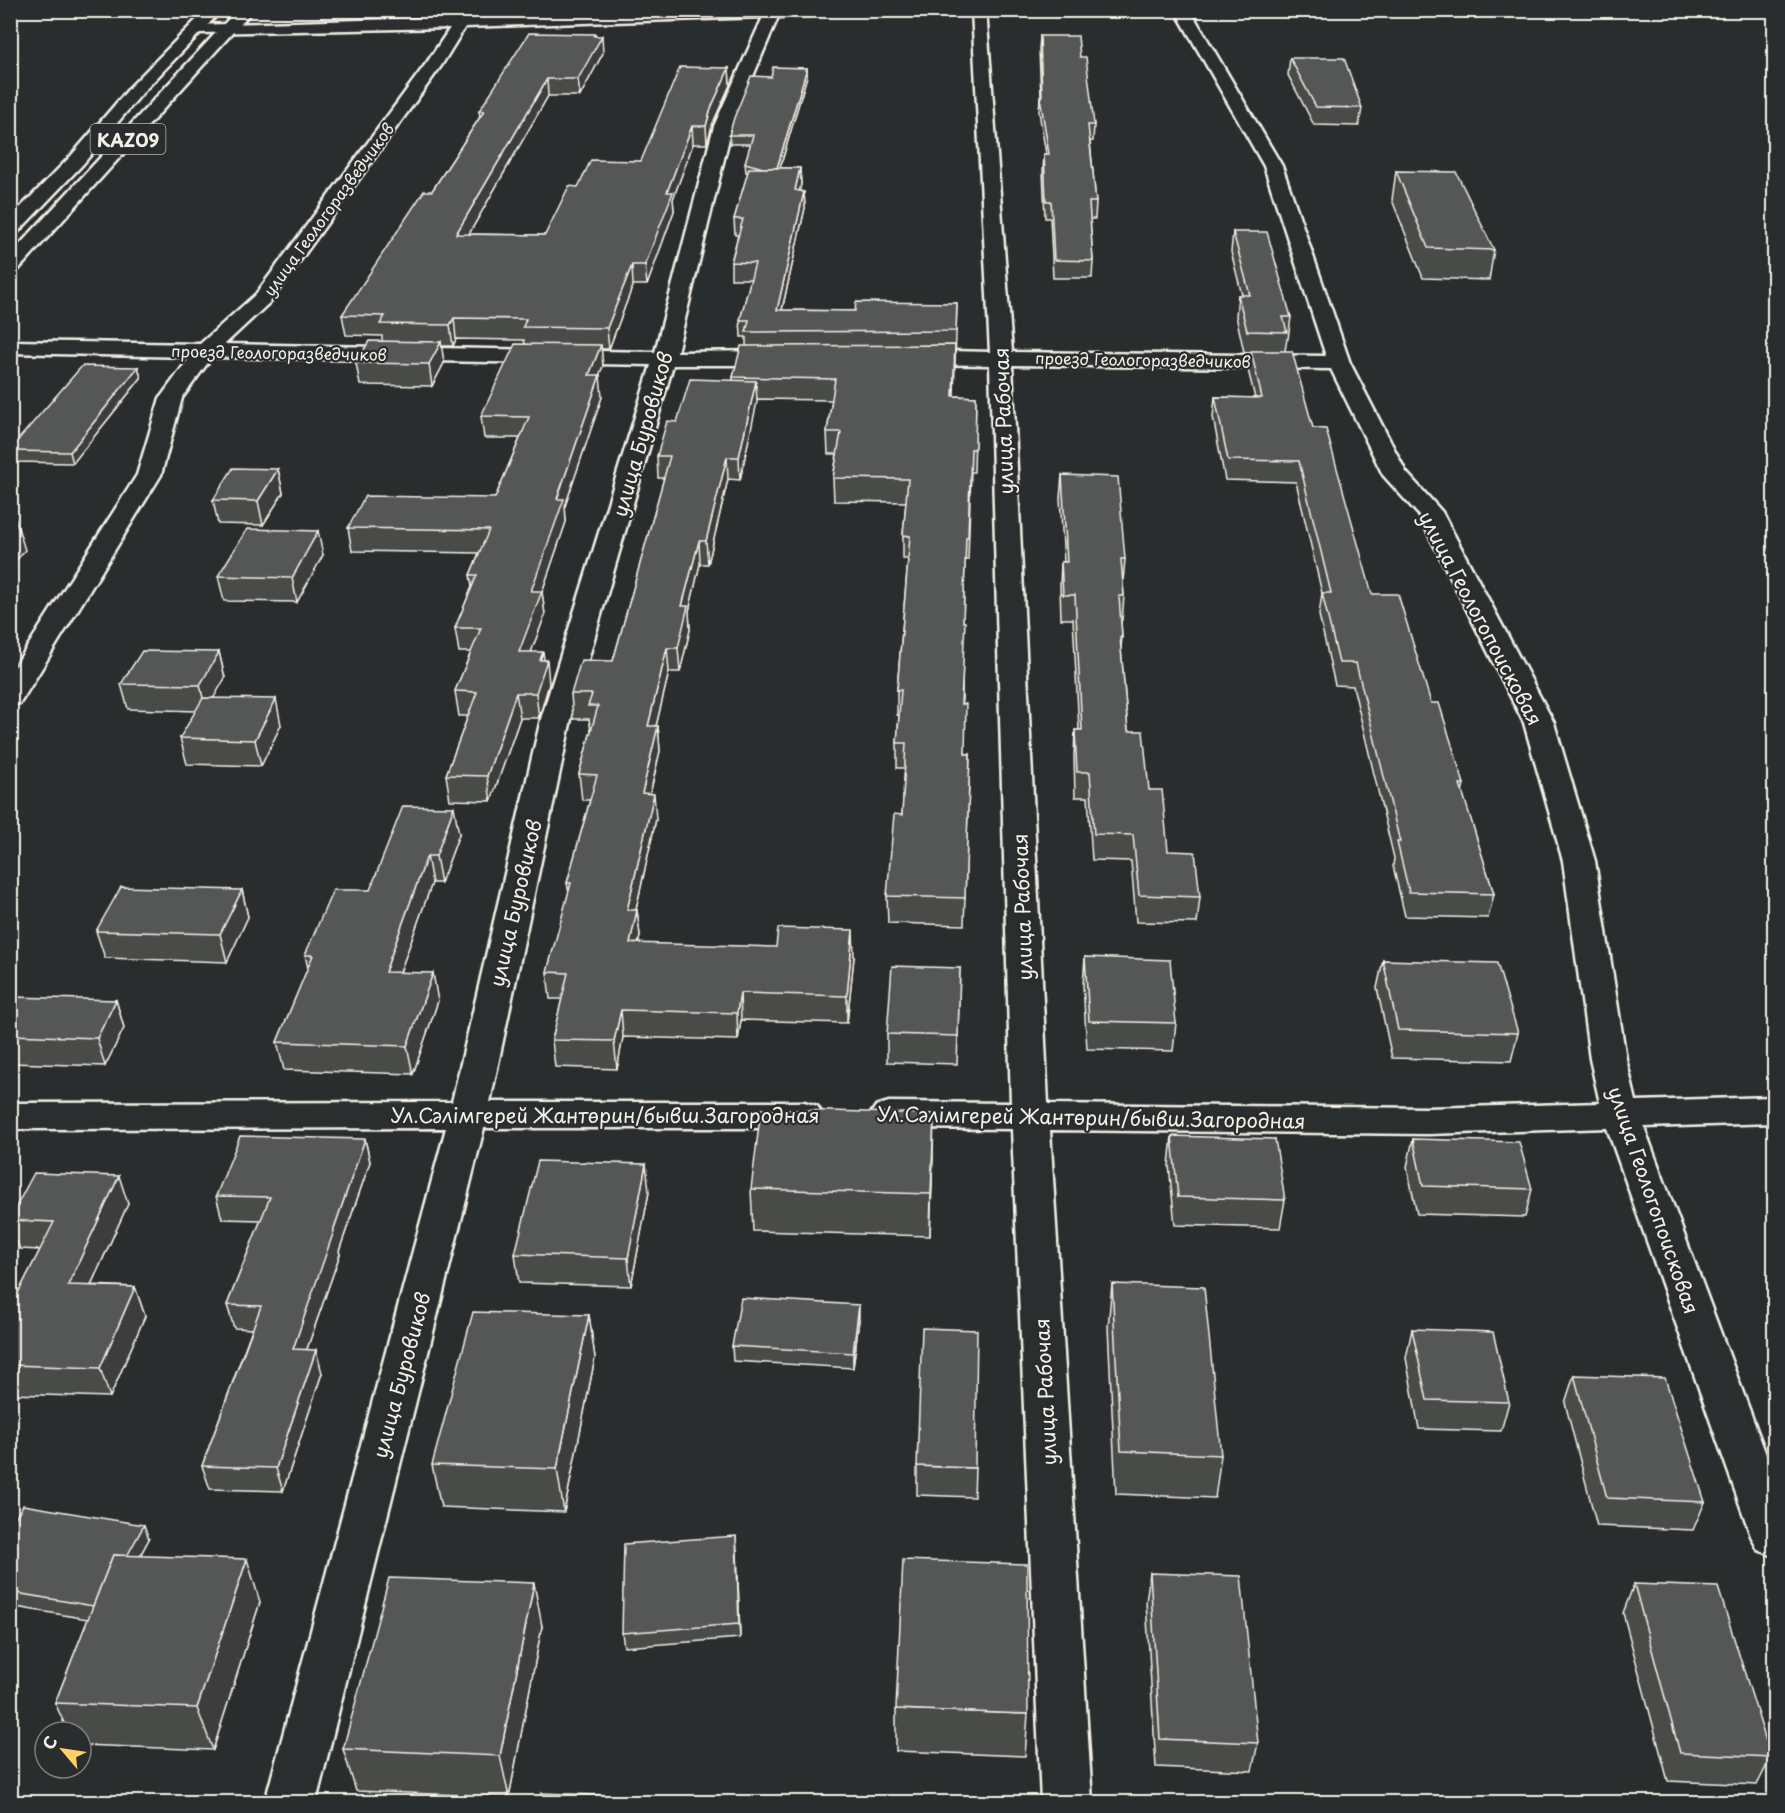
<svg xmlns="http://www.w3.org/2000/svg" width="1785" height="1813" font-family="'Playpen Sans',sans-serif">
<rect width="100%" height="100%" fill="#2a2d2e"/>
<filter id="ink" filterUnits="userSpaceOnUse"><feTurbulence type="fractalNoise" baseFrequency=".0167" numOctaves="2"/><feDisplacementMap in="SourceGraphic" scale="12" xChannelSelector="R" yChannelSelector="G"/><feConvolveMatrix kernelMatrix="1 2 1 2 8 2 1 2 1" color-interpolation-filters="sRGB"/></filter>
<g filter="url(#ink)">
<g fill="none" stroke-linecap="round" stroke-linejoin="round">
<defs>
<g id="minor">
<path d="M 695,10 L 846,10 L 839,14 L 778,17 L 732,126 L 677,352 L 782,351 L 790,353 L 793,358 L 790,363 L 782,365 L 673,365 L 571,719 L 490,1102 L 804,1102 L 817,1106 L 823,1115 L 817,1124 L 804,1128 L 484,1128 L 316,1802 L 265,1802 L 446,1128 L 10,1129 L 10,1103 L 452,1102 L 541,719 L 651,365 L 212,357 L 182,398 L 161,475 L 24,697 L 20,703 L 10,705 L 10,674 L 137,475 L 160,398 L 190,357 L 10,353 L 10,341 L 200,344 L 256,294 L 428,61 L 450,28 L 199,33 L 194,31 L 191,28 L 194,25 ZM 763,17 L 714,126 L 655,352 L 225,344 L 270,302 L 441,66 L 465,27 Z"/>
<path d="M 972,10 L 986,10 L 1012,352 L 1326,356 L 1264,166 L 1175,10 L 1190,10 L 1282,166 L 1350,363 L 1406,472 L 1442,512 L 1554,723 L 1595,861 L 1626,1059 L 1636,1101 L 1774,1097 L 1774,1123 L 1644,1127 L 1774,1476 L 1774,1556 L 1758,1550 L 1751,1536 L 1607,1128 L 1428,1134 L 1050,1130 L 1092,1802 L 1041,1802 L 1012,1129 L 889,1128 L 876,1124 L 870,1115 L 876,1106 L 889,1102 L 1011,1103 L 990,365 L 909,364 L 901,362 L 898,357 L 901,352 L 909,350 L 990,352 ZM 1012,365 L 1331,369 L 1383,475 L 1419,515 L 1524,723 L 1563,861 L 1590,1059 L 1600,1103 L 1428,1108 L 1048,1104 Z"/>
</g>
<g id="trunk">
<path d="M 206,10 L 222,10 L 144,91 L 83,164 L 17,233 L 10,235 L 10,218 L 71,156 L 132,85 Z"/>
<path d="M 237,10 L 253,10 L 17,271 L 10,273 L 10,255 Z"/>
</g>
</defs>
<!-- minor casing -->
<use href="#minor" stroke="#f4f1e8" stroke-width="5"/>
<!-- trunk casing -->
<use href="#trunk" stroke="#f4f1e8" stroke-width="5"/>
<!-- minor -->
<use href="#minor" fill="#2a2d2e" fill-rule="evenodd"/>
<!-- trunk -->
<use href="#trunk" fill="#2a2d2e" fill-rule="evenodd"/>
</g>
<!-- wall -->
<g fill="#494b4a" stroke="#f4f1e8" stroke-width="1.5">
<path d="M 595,36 L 603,53 L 580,96 L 548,96 L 469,234 L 545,235 L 578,187 L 641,161 L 729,68 L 730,85 L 712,125 L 707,144 L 693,144 L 673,199 L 674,211 L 647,285 L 633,285 L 609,349 L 601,349 L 603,366 L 599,375 L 602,397 L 565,506 L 566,522 L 542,592 L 545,615 L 531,652 L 544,660 L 549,684 L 539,718 L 520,718 L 491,801 L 450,800 L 446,775 L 468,716 L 459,716 L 455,691 L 471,652 L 459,652 L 455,628 L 472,587 L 470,575 L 479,553 L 352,551 L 348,528 L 495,498 L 520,438 L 484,438 L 481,416 L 525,344 L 524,340 L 456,339 L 453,346 L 441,346 L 444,363 L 432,386 L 360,385 L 356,363 L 382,341 L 382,336 L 346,335 L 342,315 L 432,191 L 480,117 L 479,111 Z"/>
<path d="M 1040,36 L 1080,57 L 1094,125 L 1093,141 L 1090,141 L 1096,202 L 1095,219 L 1090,219 L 1093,261 L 1092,278 L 1053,278 L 1050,218 L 1045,218 L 1043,171 L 1044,154 L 1046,154 L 1039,112 L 1040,97 L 1041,97 L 1039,50 Z"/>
<path d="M 1290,58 L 1362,108 L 1359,126 L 1314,125 L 1288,75 Z"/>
<path d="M 807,68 L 807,76 L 780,168 L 800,168 L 801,184 L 799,191 L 804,192 L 805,208 L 782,310 L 855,311 L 957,303 L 954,396 L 976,397 L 974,472 L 971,472 L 968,560 L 965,560 L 963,622 L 962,704 L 965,754 L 970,754 L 964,925 L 888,923 L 887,896 L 902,815 L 905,768 L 897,768 L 897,743 L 899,715 L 897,715 L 897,690 L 908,559 L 903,559 L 903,535 L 906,502 L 834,501 L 833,478 L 837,454 L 828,454 L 827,432 L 832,400 L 757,399 L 740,480 L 728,479 L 708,564 L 700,564 L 689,611 L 690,630 L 680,672 L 669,672 L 656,726 L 658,726 L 660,751 L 650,794 L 656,819 L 636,910 L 637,910 L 640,936 L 638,944 L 854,957 L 847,1023 L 741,1020 L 738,1040 L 623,1037 L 617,1069 L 555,1067 L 552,1040 L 562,999 L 550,999 L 547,972 L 569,893 L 567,883 L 590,800 L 582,800 L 579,774 L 591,731 L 589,719 L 573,719 L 571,694 L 613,661 L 664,478 L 658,478 L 657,456 L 677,422 L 733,380 L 733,377 L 746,346 L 746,337 L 741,337 L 740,320 L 751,279 L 731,279 L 731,262 L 738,235 L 735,235 L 734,219 L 748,173 L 746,172 L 745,163 L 751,144 L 730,144 L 729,135 L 771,77 Z"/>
<path d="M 1396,171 L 1494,250 L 1489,280 L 1423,278 L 1392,200 Z"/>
<path d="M 1233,232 L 1291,317 L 1288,339 L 1287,339 L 1285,351 L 1313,428 L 1372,594 L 1431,703 L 1464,784 L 1462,792 L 1494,894 L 1488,918 L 1405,916 L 1393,866 L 1394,858 L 1353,686 L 1335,685 L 1319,615 L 1322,593 L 1296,482 L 1225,480 L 1213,417 L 1215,397 L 1255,398 L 1248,370 L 1250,353 L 1244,352 L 1236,316 L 1238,295 L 1242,295 L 1231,252 Z"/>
<path d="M 138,367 L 141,378 L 73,463 L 13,462 L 10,455 L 10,449 Z"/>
<path d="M 278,469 L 283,493 L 263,525 L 218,524 L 213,500 Z"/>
<path d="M 1062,475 L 1125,559 L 1123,582 L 1124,596 L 1122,620 L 1121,620 L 1122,637 L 1121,648 L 1128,731 L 1149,790 L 1168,851 L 1200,897 L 1197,923 L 1136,922 L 1131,861 L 1092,860 L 1088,797 L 1075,797 L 1074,755 L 1075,730 L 1079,730 L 1073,619 L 1061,619 L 1060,586 L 1061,562 L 1064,562 L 1060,498 Z"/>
<path d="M 323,555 L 297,602 L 224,601 L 218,576 Z"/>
<path d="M 219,652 L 225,678 L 213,698 L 281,725 L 261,766 L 187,764 L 180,738 L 196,711 L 128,709 L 121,684 Z"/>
<path d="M 459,834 L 441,883 L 432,883 L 400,972 L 438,1001 L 413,1074 L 284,1070 L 277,1042 L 308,968 L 305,955 L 370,890 Z"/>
<path d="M 242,890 L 248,917 L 227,962 L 105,958 L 96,931 Z"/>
<path d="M 1085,957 L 1176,1023 L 1173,1051 L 1087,1049 L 1083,985 Z"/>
<path d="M 1383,960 L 1518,1033 L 1511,1061 L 1392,1058 L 1377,988 Z"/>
<path d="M 960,968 L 957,1064 L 887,1062 L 887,1034 Z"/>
<path d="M 116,1000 L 124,1028 L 105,1066 L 10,1063 L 10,1002 Z"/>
<path d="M 1172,1136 L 1285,1200 L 1280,1228 L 1175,1225 L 1169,1165 Z"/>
<path d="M 365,1139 L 370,1162 L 339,1251 L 340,1254 L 307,1349 L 322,1373 L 283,1491 L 210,1489 L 202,1466 L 252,1329 L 234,1328 L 227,1305 L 261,1220 L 222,1219 L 216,1196 Z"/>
<path d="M 1413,1139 L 1532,1189 L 1525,1217 L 1417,1214 L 1407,1167 Z"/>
<path d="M 933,1156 L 930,1236 L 753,1231 L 751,1189 Z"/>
<path d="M 649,1192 L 631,1286 L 519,1283 L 515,1254 Z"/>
<path d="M 128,1204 L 91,1285 L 135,1287 L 145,1316 L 110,1397 L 10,1394 L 10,1309 L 40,1250 L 20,1249 L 10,1224 L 10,1220 Z"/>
<path d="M 1112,1284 L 1221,1455 L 1215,1498 L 1116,1494 L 1108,1327 Z"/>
<path d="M 589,1315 L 595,1358 L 564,1512 L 441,1507 L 432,1465 Z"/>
<path d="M 859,1320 L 853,1368 L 733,1361 L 732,1346 Z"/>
<path d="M 1412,1329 L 1509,1402 L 1501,1431 L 1419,1429 L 1406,1358 Z"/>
<path d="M 1574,1375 L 1705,1502 L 1693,1530 L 1597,1526 L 1565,1403 Z"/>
<path d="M 917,1466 L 975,1468 L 974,1497 L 917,1495 Z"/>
<path d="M 10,1526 L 149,1539 L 140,1556 L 260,1602 L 213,1750 L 81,1745 L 81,1732 L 68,1732 L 55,1703 L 88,1619 L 10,1606 Z"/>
<path d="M 737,1551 L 740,1638 L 624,1647 L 622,1633 Z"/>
<path d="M 1150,1573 L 1258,1743 L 1252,1771 L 1156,1767 L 1146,1602 Z"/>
<path d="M 1634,1584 L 1771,1757 L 1757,1785 L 1668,1781 L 1623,1613 Z"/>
<path d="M 542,1626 L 509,1797 L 356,1791 L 343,1749 Z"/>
<path d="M 896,1709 L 1028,1714 L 1025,1756 L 896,1751 Z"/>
</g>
<!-- shaded-wall -->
<g fill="#3c3d3c" stroke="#f4f1e8" stroke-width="1.5">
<path d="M 595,34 L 596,46 L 602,36 L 603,53 L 580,96 L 578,79 Z"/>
<path d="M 729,68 L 730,85 L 712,125 L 707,144 L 706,126 L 711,108 Z"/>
<path d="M 807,68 L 807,76 L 776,181 L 776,172 Z"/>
<path d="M 547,79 L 548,96 L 458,253 L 456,234 Z"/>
<path d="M 692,126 L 693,144 L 673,199 L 674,211 L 647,285 L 645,265 L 667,192 Z"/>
<path d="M 800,168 L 801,184 L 796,206 L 795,190 Z"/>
<path d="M 804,192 L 805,208 L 778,327 L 777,310 Z"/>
<path d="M 632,265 L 633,285 L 609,349 L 607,328 Z"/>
<path d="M 454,318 L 456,339 L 453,346 L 450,325 Z"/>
<path d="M 441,342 L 444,363 L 432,386 L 429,364 Z"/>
<path d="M 601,345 L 603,366 L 591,396 L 589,375 Z"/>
<path d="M 138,367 L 141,378 L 73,463 L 70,452 Z"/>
<path d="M 600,375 L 602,397 L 565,506 L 566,522 L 542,592 L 545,615 L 522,676 L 519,652 L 531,591 L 557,499 Z"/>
<path d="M 756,381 L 757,402 L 740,480 L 739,457 Z"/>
<path d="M 727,457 L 728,479 L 708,564 L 706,541 Z"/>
<path d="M 278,469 L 283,493 L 263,525 L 258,501 Z"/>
<path d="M 12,508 L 25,550 L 10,568 L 10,510 Z"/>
<path d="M 318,531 L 323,555 L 297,602 L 292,578 Z"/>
<path d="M 699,541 L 700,564 L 689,611 L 690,630 L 680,672 L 678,648 L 682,606 Z"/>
<path d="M 667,648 L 669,672 L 650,751 L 648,726 Z"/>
<path d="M 219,652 L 225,678 L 206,711 L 200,685 Z"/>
<path d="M 543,652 L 545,666 L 547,660 L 549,684 L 539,718 L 536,693 L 540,660 Z"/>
<path d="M 516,693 L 520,718 L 491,801 L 487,776 Z"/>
<path d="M 276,699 L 281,725 L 261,766 L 255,740 Z"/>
<path d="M 658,726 L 660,751 L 644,819 L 642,793 Z"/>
<path d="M 654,794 L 656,819 L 630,936 L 627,910 Z"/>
<path d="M 454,807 L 459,834 L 441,883 L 436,856 Z"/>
<path d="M 427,856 L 432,883 L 390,1000 L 385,972 Z"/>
<path d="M 242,890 L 248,917 L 227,962 L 220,934 Z"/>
<path d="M 637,910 L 640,936 L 633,970 L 630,943 Z"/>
<path d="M 853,930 L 854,957 L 847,1023 L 847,996 Z"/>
<path d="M 433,973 L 438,1001 L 413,1074 L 407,1046 Z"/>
<path d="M 740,993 L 741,1020 L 738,1040 L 737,1013 Z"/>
<path d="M 116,1000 L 124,1028 L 105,1066 L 97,1038 Z"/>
<path d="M 621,1010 L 623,1037 L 617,1069 L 614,1041 Z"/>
<path d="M 934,1114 L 933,1156 L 930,1236 L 931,1194 Z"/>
<path d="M 365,1139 L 370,1162 L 339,1251 L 340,1254 L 299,1372 L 293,1349 L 333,1231 Z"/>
<path d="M 10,1152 L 14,1163 L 10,1170 Z"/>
<path d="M 646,1164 L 649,1192 L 631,1286 L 628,1258 Z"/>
<path d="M 119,1176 L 128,1204 L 78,1313 L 68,1285 Z"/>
<path d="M 135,1287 L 145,1316 L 110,1397 L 100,1368 Z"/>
<path d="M 859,1305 L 859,1320 L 853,1368 L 853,1353 Z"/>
<path d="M 589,1315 L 595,1358 L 564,1512 L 557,1469 Z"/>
<path d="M 316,1350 L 322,1373 L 283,1491 L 276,1468 Z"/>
<path d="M 144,1525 L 149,1539 L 104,1622 L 98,1607 Z"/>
<path d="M 736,1536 L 737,1551 L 740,1638 L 739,1624 Z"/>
<path d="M 247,1559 L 260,1602 L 213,1750 L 197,1708 Z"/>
<path d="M 534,1583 L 542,1626 L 509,1797 L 500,1756 Z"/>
</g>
<!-- building -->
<g fill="#555756" stroke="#f4f1e8" stroke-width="1.5">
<path d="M 529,33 L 595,34 L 594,36 L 602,36 L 578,79 L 547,79 L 456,234 L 545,235 L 569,186 L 578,187 L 591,160 L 641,161 L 680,67 L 729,68 L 711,108 L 706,126 L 692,126 L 667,192 L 673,192 L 645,265 L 632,265 L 607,328 L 523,327 L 526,319 L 454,318 L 450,325 L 380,324 L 385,316 L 342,315 L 424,191 L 432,191 L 484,111 L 479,111 Z"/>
<path d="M 1040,36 L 1078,36 L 1080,57 L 1086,57 L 1094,125 L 1088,125 L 1096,202 L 1089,202 L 1093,261 L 1054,260 L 1051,201 L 1046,201 L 1044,154 L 1049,154 L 1040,97 L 1042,97 Z"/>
<path d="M 1290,58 L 1344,58 L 1362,108 L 1316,107 Z"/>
<path d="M 773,67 L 807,68 L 777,168 L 763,168 L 745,163 L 753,135 L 729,135 L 734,118 L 751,76 L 771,77 Z"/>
<path d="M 749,168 L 800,168 L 795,190 L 804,192 L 777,310 L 855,311 L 856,302 L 957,303 L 956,331 L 746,332 L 749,320 L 740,320 L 755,263 L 731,262 L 743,219 L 734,219 Z"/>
<path d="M 1396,171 L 1456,172 L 1494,250 L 1428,248 Z"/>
<path d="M 1233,232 L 1267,232 L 1291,317 L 1283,317 L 1287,332 L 1247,331 L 1238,295 L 1250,295 Z"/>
<path d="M 369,341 L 441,342 L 429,364 L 356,363 Z"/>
<path d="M 515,344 L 601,345 L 589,375 L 600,375 L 557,499 L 564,499 L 531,591 L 542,591 L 519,652 L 543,652 L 540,660 L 547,660 L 536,693 L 516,693 L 487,776 L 446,775 L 477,692 L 455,691 L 481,628 L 455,628 L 477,575 L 470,575 L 489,530 L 348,528 L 365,496 L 495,498 L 529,417 L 481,416 Z"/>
<path d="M 955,345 L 953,396 L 976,397 L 975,449 L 971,449 L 968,537 L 966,537 L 963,622 L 965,622 L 961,704 L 966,704 L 965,754 L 970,754 L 965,898 L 887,896 L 894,814 L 902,815 L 906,743 L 897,743 L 901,690 L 897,690 L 910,536 L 903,535 L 908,479 L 833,478 L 841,432 L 827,432 L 835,379 L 733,377 L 741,346 Z"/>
<path d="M 1251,351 L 1292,351 L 1313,428 L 1326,429 L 1372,594 L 1398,594 L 1431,703 L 1439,703 L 1464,784 L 1460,784 L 1494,894 L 1409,892 L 1397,842 L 1400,842 L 1356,663 L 1339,663 L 1322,593 L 1331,593 L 1299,461 L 1228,460 L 1215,397 L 1262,398 Z"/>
<path d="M 82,366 L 138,367 L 70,452 L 10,451 L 10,449 Z"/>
<path d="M 690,379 L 756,381 L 739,457 L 727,457 L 706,541 L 699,541 L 682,606 L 688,606 L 678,648 L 667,648 L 648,726 L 658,726 L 642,793 L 654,794 L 627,910 L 637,910 L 630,943 L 776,947 L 778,928 L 853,930 L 847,996 L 740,993 L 737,1013 L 621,1010 L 614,1041 L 552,1040 L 568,973 L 547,972 L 571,883 L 567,883 L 597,775 L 579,774 L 598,706 L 588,706 L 592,694 L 571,694 L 581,660 L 613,661 L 670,456 L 657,456 L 667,421 L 677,422 Z"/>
<path d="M 233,468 L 278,469 L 258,501 L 213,500 Z"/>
<path d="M 1062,475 L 1118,477 L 1125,559 L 1121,559 L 1124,596 L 1119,596 L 1122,637 L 1120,637 L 1128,731 L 1143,731 L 1149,790 L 1162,790 L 1168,851 L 1195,852 L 1200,897 L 1139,895 L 1133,835 L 1094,834 L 1090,772 L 1077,772 L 1075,730 L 1082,730 L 1075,595 L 1063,595 L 1061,562 L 1067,562 Z"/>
<path d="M 247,529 L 318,531 L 292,578 L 218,576 Z"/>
<path d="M 142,651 L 219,652 L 200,685 L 121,684 Z"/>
<path d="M 203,698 L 276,699 L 255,740 L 180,738 Z"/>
<path d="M 403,806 L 454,807 L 436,856 L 427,856 L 385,972 L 433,973 L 407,1046 L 277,1042 L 313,955 L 305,955 L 333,890 L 370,890 Z"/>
<path d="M 121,887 L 242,890 L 220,934 L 96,931 Z"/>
<path d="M 1085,957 L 1170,960 L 1176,1023 L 1089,1021 Z"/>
<path d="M 1383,960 L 1497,963 L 1518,1033 L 1398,1030 Z"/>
<path d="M 892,966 L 960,968 L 958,1036 L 887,1034 Z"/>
<path d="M 14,997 L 116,1000 L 97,1038 L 10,1035 L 10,1002 Z"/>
<path d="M 761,1109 L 934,1114 L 931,1194 L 751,1189 Z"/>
<path d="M 240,1136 L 365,1139 L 333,1231 L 334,1231 L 293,1349 L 316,1350 L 276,1468 L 202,1466 L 261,1306 L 227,1305 L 270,1197 L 216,1196 Z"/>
<path d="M 1172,1136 L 1275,1139 L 1285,1200 L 1178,1197 Z"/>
<path d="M 1413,1139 L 1519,1142 L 1532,1189 L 1423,1186 Z"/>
<path d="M 538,1161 L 646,1164 L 628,1258 L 515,1254 Z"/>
<path d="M 34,1173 L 119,1176 L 68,1285 L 135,1287 L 100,1368 L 10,1365 L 10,1309 L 54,1222 L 10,1220 L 10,1218 Z"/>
<path d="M 1112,1284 L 1204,1287 L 1221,1455 L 1121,1451 Z"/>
<path d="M 741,1298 L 859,1305 L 853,1353 L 732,1346 Z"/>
<path d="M 473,1312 L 589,1315 L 557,1469 L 432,1465 Z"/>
<path d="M 922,1328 L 977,1330 L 975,1468 L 917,1466 Z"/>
<path d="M 1412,1329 L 1493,1332 L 1509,1402 L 1427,1400 Z"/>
<path d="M 1574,1375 L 1665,1378 L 1705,1502 L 1607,1498 Z"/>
<path d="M 23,1505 L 144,1525 L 127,1556 L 113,1555 L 93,1606 L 10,1592 L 10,1526 Z"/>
<path d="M 736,1536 L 739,1624 L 622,1633 L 624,1544 Z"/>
<path d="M 113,1555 L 247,1559 L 197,1708 L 55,1703 Z"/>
<path d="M 903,1560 L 1027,1564 L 1028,1714 L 896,1709 Z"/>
<path d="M 1150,1573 L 1241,1576 L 1258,1743 L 1160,1739 Z"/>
<path d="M 389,1578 L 534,1583 L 500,1756 L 343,1749 Z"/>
<path d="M 1634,1584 L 1718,1587 L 1771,1757 L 1680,1753 Z"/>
<path d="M 541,1793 L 653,1797 L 652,1803 L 539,1803 Z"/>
</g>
</g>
<g text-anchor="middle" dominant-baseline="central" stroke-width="4.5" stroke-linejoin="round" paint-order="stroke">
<!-- far-street labels -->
<g font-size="16" fill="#f4f1e8" stroke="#2a2d2e">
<text transform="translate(328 209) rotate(-54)">улица Геологоразведчиков</text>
<text transform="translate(279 352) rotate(1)">проезд Геологоразведчиков</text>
<text transform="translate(1143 359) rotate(1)">проезд Геологоразведчиков</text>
</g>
<!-- shield labels -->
<rect fill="#2a2d2e" stroke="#b7b6b0" stroke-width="1.5" x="90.5" y="124" width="75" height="30" rx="4.5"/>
<g font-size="18" font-weight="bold" fill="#f4f1e8">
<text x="128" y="139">KAZ09</text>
</g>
<!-- street labels -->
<g font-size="20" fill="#f4f1e8" stroke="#2a2d2e">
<text transform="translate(1003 421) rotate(-92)">улица Рабочая</text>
<text transform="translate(642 434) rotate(-74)">улица Буровиков</text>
<text transform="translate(1481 618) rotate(62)">улица Геологопоисковая</text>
<text transform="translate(515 903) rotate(-77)">улица Буровиков</text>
<text transform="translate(1022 907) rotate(-92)">улица Рабочая</text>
<text x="605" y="1115">Ул.Сәлімгерей Жантөрин/бывш.Загородная</text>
<text transform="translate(1091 1117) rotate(1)">Ул.Сәлімгерей Жантөрин/бывш.Загородная</text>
<text transform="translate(1654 1200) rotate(71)">улица Геологопоисковая</text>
<text transform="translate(401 1375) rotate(-75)">улица Буровиков</text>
<text transform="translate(1045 1392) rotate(-93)">улица Рабочая</text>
</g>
</g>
<!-- margin -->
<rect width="1785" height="1813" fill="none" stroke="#2a2d2e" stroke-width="36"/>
<rect x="18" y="18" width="1749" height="1777" fill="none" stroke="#f4f1e8" stroke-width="2" filter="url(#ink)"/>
<!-- north arrow -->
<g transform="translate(63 1750) rotate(299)"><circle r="28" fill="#2a2d2e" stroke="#7b7b78" stroke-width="1.5"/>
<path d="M0-4.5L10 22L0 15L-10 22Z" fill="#ffd166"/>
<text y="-9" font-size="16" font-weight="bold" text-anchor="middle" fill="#f4f1e8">С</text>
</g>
</svg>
